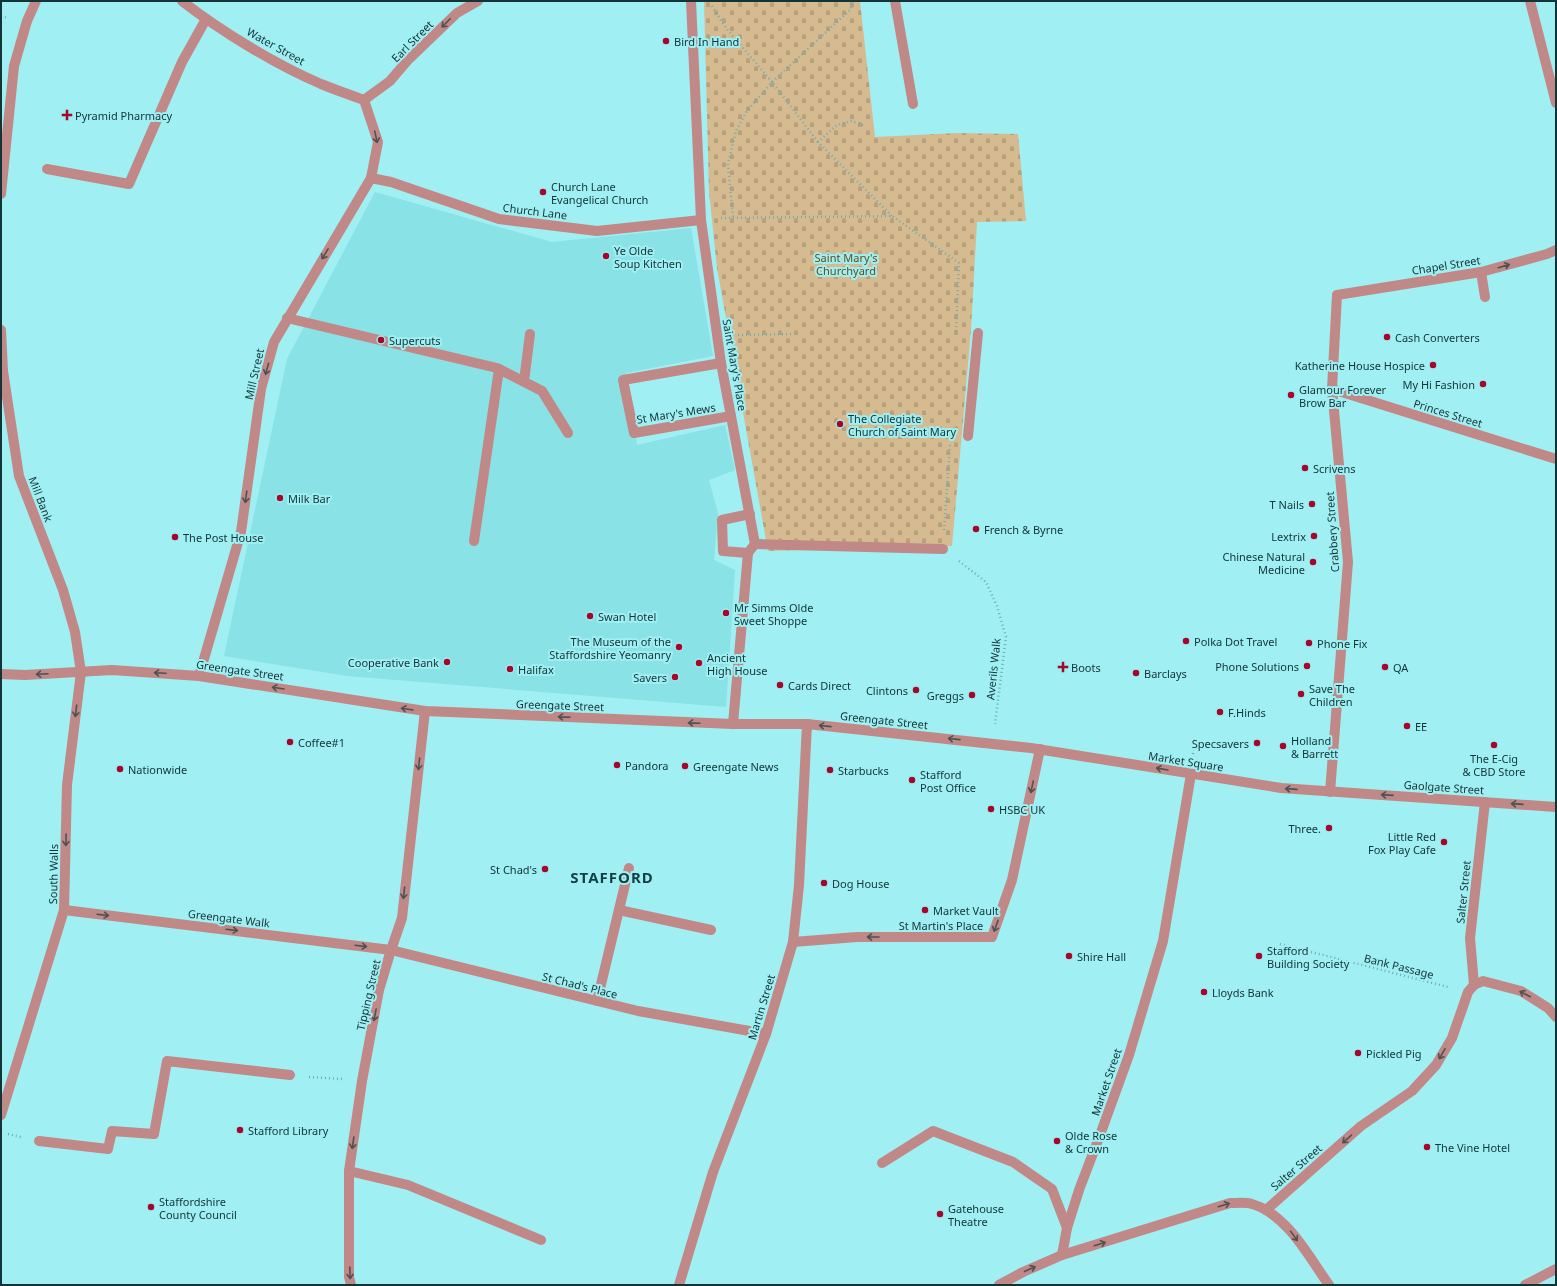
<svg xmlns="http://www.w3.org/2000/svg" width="1557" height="1286" font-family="'Noto Sans',sans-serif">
<defs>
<pattern id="cemetery-stones" width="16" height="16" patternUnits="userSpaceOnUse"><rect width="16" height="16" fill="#d6bb90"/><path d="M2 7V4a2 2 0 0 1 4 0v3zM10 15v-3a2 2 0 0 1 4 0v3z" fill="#b7a17d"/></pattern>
</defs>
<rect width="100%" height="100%" fill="#9feff3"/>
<!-- built -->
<path fill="#88e2e6" d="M 375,192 L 552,242 L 691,228 L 713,356 L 626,373 L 637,445 L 725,425 L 735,470 L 709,480 L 718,513 L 714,560 L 735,570 L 726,707 L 347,676 L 224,656 L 287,359 Z"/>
<!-- cemetery -->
<path fill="url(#cemetery-stones)" d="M 704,1 L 860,1 L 875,137 L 957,133 L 1018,134 L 1026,221 L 977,222 L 971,330 L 952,546 L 768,551 L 717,268 L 709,192 Z"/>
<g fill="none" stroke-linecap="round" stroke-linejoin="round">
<!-- path -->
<g stroke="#6eadb1" stroke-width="2.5" stroke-dasharray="1 3" stroke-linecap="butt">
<path d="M 712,6 L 726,28 L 772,82 L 747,111 L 736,131 L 728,164 L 733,217"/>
<path d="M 1,16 L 8,18"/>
<path d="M 863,125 L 851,121 L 837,125 L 818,142 L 892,216"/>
<path d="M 818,142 L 772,82 L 851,9 L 851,1"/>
<path d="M 721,218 L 892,216 L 959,263 L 956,332"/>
<path d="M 738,335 L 793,334"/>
<path d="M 904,434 L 948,435"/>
<path d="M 944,530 L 950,445"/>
<path d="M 959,561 L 986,582 L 997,606 L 1006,637 L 995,724"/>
<path d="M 1193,754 L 1195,739"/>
<path d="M 1280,944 L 1448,987"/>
<path d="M 309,1077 L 342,1079"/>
<path d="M 8,1134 L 21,1137"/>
</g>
<!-- minor -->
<g stroke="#c08887" stroke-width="10">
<path d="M 182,1 C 222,32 275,64 321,84 C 336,90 350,95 364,100"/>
<path d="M 691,1 L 701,220 L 721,363 L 755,544"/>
<path d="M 895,1 L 913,104"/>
<path d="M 1530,1 L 1556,103"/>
<path d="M 364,100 L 390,81 L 407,61 L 457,13 L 478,1"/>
<path d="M 47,169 L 129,184 L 182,62 L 206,19"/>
<path d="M 371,178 L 391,182 L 499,219 L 597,231 L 701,220"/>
<path d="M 1,194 L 14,66 L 27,21 L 36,1"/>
<path d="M 1481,272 L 1485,297"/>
<path d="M 287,318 L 497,368 L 542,391 L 568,433"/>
<path d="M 1,330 L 3,371 L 19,476 L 63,590 L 75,632 L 81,672 L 67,785 L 64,910 L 1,1115"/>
<path d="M 721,363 L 623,380 L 634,433 L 731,416"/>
<path d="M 524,381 L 530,334"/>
<path d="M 1332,389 L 1556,459"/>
<path d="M 968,436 L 978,333"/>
<path d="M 474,541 L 499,369"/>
<path d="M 755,544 L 943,549"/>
<path d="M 748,553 L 723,551 L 722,520 L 750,514"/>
<path d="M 1,674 L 25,675 L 112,670 L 199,676 L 425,711 L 733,724 L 807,724 L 1031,748 L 1281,788 L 1556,807"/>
<path d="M 199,676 L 241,532 L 261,389 L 274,342 L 371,178 L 378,142 L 364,100"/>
<path d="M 733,724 L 748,553 L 755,544"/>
<path d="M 1330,792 L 1348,562 L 1332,389 L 1337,295 L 1481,272 L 1547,254 L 1556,250"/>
<path d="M 64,910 L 391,950 L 638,1011 L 766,1034"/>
<path d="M 619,910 L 711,930"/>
<path d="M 793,942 L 857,937 L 992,937 L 1012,880 L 1040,749"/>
<path d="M 1474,985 L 1470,938 L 1485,802"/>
<path d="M 597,1001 L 629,868"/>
<path d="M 39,1141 L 108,1149 L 112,1131 L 154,1134 L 167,1061 L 290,1075"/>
<path d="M 882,1163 L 933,1131 L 1013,1162 L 1052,1189 L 1067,1228 L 1062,1255"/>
<path d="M 349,1171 L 408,1185 L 541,1240"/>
<path d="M 1266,1210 L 1361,1126 L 1412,1091 L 1436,1065 L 1452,1038 L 1468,992 L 1474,985 L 1483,981 L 1521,991 L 1548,1008 L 1556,1017"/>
<path d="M 1067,1228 L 1079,1190 L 1100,1135 L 1129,1055 L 1163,941 L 1191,774"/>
<path d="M 351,1285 L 349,1277 L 349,1171 L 362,1081 L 379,990 L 391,950 L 402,918 L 425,711"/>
<path d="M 679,1285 L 713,1172 L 766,1034 L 793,942 L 799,885 L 807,724"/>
<path d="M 999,1285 L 1023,1272 L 1062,1255 L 1230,1203 C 1237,1203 1246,1202 1252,1204 C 1287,1214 1309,1257 1329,1285"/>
<path d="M 1525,1285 L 1556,1269"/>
</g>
</g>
<!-- one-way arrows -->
<defs><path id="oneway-shaft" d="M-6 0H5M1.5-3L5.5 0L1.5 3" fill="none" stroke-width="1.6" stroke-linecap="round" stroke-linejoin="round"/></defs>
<g stroke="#4f5152">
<use href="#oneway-shaft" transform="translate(446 23) rotate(135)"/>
<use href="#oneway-shaft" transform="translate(376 137) rotate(78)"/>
<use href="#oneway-shaft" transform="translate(325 254) rotate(121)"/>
<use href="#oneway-shaft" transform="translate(1504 266) rotate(-16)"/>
<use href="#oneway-shaft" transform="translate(267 369) rotate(105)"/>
<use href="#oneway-shaft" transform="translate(246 497) rotate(98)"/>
<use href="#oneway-shaft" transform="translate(160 673) rotate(-177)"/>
<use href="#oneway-shaft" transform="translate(42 674) rotate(177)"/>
<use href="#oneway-shaft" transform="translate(278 688) rotate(-171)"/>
<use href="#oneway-shaft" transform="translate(407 709) rotate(-171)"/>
<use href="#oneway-shaft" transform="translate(76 711) rotate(97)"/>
<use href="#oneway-shaft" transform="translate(564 717) rotate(-178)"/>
<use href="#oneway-shaft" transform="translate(694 723) rotate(-178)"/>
<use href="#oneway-shaft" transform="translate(825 726) rotate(-174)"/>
<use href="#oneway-shaft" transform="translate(954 739) rotate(-174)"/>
<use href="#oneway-shaft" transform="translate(419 764) rotate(96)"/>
<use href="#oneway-shaft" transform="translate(1162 769) rotate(-170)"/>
<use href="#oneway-shaft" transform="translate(1032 787) rotate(102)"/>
<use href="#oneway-shaft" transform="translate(1291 789) rotate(-176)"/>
<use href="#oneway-shaft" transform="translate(1387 795) rotate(-176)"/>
<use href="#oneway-shaft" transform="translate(1517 804) rotate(-176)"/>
<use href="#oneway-shaft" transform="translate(66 840) rotate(91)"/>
<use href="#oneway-shaft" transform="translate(404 893) rotate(96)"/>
<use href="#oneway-shaft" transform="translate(103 915) rotate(7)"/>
<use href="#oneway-shaft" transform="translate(996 926) rotate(110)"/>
<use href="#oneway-shaft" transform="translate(232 930) rotate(7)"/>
<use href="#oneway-shaft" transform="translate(873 937) rotate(-180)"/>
<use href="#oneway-shaft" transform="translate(361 946) rotate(7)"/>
<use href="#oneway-shaft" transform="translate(1525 994) rotate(-153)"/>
<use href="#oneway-shaft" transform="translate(375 1015) rotate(101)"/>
<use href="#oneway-shaft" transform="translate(1442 1054) rotate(120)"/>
<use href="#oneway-shaft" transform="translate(1347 1139) rotate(139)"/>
<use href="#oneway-shaft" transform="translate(353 1143) rotate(98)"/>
<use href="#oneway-shaft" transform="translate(1224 1205) rotate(-17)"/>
<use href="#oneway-shaft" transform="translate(1294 1236) rotate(54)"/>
<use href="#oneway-shaft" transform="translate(1100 1244) rotate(-17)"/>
<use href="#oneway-shaft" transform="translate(1030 1269) rotate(-24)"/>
<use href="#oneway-shaft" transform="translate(350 1273) rotate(88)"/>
</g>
<!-- markers -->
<g fill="#a4072a" stroke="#9feff3" stroke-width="1.5">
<circle cx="666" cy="41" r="4"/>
<path d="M65 109h4v4h4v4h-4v4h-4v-4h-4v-4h4z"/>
<circle cx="543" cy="192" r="4"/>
<circle cx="606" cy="256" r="4"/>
<circle cx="1387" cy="337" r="4"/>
<circle cx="381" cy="340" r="4"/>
<circle cx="1433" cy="365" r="4"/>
<circle cx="1483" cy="384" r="4"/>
<circle cx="1291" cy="395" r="4"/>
<circle cx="840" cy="424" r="4"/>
<circle cx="1305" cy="468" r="4"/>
<circle cx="280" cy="498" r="4"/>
<circle cx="1312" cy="504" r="4"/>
<circle cx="976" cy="529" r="4"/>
<circle cx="1314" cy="536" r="4"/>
<circle cx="175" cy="537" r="4"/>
<circle cx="1313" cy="562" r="4"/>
<circle cx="726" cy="613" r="4"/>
<circle cx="590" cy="616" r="4"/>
<circle cx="1186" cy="641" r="4"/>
<circle cx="1309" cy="643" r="4"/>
<circle cx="679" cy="647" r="4"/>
<circle cx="447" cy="662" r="4"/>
<circle cx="699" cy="663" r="4"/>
<circle cx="1307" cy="666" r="4"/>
<path d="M1061 661h4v4h4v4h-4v4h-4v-4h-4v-4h4z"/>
<circle cx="1385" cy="667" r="4"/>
<circle cx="510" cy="669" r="4"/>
<circle cx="1136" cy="673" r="4"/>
<circle cx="675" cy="677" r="4"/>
<circle cx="780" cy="685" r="4"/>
<circle cx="916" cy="690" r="4"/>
<circle cx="1301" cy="694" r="4"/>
<circle cx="972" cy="695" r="4"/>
<circle cx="1220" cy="712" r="4"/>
<circle cx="1407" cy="726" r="4"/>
<circle cx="290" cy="742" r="4"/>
<circle cx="1257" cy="743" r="4"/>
<circle cx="1494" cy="745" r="4"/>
<circle cx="1283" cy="746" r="4"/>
<circle cx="617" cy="765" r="4"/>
<circle cx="685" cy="766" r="4"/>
<circle cx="120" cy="769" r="4"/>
<circle cx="830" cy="770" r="4"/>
<circle cx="912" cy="780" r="4"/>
<circle cx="991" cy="809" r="4"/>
<circle cx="1329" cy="828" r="4"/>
<circle cx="1444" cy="842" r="4"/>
<circle cx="545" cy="869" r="4"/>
<circle cx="824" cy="883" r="4"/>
<circle cx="925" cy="910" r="4"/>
<circle cx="1069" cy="956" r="4"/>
<circle cx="1259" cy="956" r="4"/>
<circle cx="1204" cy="992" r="4"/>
<circle cx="1358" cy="1053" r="4"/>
<circle cx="240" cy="1130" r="4"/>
<circle cx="1057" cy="1141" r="4"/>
<circle cx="1427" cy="1147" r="4"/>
<circle cx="151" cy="1207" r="4"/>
<circle cx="940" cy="1214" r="4"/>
</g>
<g text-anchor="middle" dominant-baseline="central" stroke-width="4" stroke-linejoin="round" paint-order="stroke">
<!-- street labels -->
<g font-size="11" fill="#123436" stroke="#9feff3">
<text transform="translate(412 41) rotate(-45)">Earl Street</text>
<text transform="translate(276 46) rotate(29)">Water Street</text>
<text transform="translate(535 211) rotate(7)">Church Lane</text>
<text transform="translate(1446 265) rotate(-9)">Chapel Street</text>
<text transform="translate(735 365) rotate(80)">Saint Mary's Place</text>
<text transform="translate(254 374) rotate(-77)">Mill Street</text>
<text transform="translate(676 413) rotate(-9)">St Mary's Mews</text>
<text transform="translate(1448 413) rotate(17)">Princes Street</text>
<text transform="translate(41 499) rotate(69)">Mill Bank</text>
<text transform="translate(1332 532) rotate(-94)">Crabbery Street</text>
<text transform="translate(993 669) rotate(-84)">Averils Walk</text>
<text transform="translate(240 670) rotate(8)">Greengate Street</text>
<text transform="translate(560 705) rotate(2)">Greengate Street</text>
<text transform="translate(884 720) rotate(6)">Greengate Street</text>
<text transform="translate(1186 761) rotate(9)">Market Square</text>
<text transform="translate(1444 787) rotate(4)">Gaolgate Street</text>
<text transform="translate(53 874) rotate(-89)">South Walls</text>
<text transform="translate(1463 892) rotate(-84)">Salter Street</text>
<text transform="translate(229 918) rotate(7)">Greengate Walk</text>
<text x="941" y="925">St Martin's Place</text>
<text transform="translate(1399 966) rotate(14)">Bank Passage</text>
<text transform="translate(580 985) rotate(14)">St Chad's Place</text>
<text transform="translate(368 995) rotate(-77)">Tipping Street</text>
<text transform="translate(761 1007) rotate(-73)">Martin Street</text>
<text transform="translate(1106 1082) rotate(-71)">Market Street</text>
<text transform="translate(1296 1167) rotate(-41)">Salter Street</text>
</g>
<!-- poi labels -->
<g font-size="11" fill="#123436" stroke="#9feff3" text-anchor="start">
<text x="674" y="41">Bird In Hand</text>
<text x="75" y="115">Pyramid Pharmacy</text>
<text x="551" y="186">Church Lane<tspan x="551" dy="13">Evangelical Church</tspan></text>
<text x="614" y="250">Ye Olde<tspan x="614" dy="13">Soup Kitchen</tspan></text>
<text x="1395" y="337">Cash Converters</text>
<text x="389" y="340">Supercuts</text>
<text x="1425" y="365" text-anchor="end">Katherine House Hospice</text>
<text x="1475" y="384" text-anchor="end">My Hi Fashion</text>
<text x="1299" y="389">Glamour Forever<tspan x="1299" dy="13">Brow Bar</tspan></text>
<text x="848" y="418">The Collegiate<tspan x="848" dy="13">Church of Saint Mary</tspan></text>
<text x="1313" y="468">Scrivens</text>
<text x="288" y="498">Milk Bar</text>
<text x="1304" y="504" text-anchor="end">T Nails</text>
<text x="984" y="529">French &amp; Byrne</text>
<text x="1306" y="536" text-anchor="end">Lextrix</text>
<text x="183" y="537">The Post House</text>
<text x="1305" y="556" text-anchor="end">Chinese Natural<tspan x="1305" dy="13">Medicine</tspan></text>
<text x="734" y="607">Mr Simms Olde<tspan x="734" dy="13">Sweet Shoppe</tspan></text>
<text x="598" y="616">Swan Hotel</text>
<text x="671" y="641" text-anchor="end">The Museum of the<tspan x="671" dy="13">Staffordshire Yeomanry</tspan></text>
<text x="1194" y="641">Polka Dot Travel</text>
<text x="1317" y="643">Phone Fix</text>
<text x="707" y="657">Ancient<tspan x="707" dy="13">High House</tspan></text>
<text x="439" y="662" text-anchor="end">Cooperative Bank</text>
<text x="1299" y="666" text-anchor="end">Phone Solutions</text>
<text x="1071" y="667">Boots</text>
<text x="1393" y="667">QA</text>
<text x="518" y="669">Halifax</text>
<text x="1144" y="673">Barclays</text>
<text x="667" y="677" text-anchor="end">Savers</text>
<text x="788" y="685">Cards Direct</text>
<text x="1309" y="688">Save The<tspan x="1309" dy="13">Children</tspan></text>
<text x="908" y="690" text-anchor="end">Clintons</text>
<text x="964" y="695" text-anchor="end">Greggs</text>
<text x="1228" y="712">F.Hinds</text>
<text x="1415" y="726">EE</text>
<text x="1291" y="740">Holland<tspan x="1291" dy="13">&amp; Barrett</tspan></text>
<text x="298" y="742">Coffee#1</text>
<text x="1249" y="743" text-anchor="end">Specsavers</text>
<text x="1494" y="758" text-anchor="middle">The E-Cig<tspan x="1494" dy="13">&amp; CBD Store</tspan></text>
<text x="625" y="765">Pandora</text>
<text x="693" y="766">Greengate News</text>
<text x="128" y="769">Nationwide</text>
<text x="838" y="770">Starbucks</text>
<text x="920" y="774">Stafford<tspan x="920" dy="13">Post Office</tspan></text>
<text x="999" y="809">HSBC UK</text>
<text x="1321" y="828" text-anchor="end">Three.</text>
<text x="1436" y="836" text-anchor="end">Little Red<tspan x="1436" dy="13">Fox Play Cafe</tspan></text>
<text x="537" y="869" text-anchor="end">St Chad's</text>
<text x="832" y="883">Dog House</text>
<text x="933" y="910">Market Vault</text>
<text x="1267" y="950">Stafford<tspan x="1267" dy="13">Building Society</tspan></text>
<text x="1077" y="956">Shire Hall</text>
<text x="1212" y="992">Lloyds Bank</text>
<text x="1366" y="1053">Pickled Pig</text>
<text x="248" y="1130">Stafford Library</text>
<text x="1065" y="1135">Olde Rose<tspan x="1065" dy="13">&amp; Crown</tspan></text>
<text x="1435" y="1147">The Vine Hotel</text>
<text x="159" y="1201">Staffordshire<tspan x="159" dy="13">County Council</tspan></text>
<text x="948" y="1208">Gatehouse<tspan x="948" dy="13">Theatre</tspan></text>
</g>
<!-- park labels -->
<g font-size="11" fill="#654b19" stroke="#9feff3">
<text x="846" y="257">Saint Mary's<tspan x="846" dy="13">Churchyard</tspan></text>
</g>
<!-- district labels -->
<g font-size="15" font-weight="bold" letter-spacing="1" fill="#143f41" stroke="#9feff3">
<text x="612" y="877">STAFFORD</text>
</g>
</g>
<!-- border -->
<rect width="1557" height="1286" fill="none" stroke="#123436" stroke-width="4"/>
</svg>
